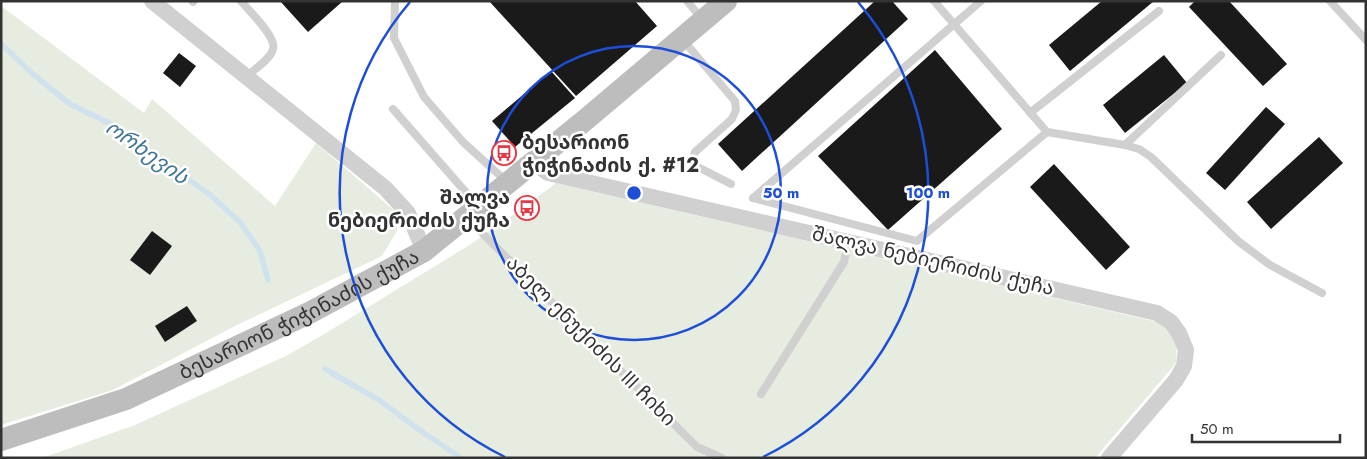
<svg xmlns="http://www.w3.org/2000/svg" width="1367" height="459" font-family="Jost,'Noto Sans Georgian',sans-serif">
<rect width="100%" height="100%" fill="#fff"/>
<!-- green -->
<g fill="#e6ecdf">
<path d="M 1,6 L 144,113 L 152,99 L 275,206 L 316,143 L 397,213 L 397,231 L 382,256 L 235,326 L 113,390 L 1,425 Z"/>
<path d="M 556,183 L 1162,323 C 1176,338 1178,342 1176,363 L 1095,458 L 42,458 L 135,425 L 286,356 L 321,336 L 471,244 L 523,208 Z"/>
</g>
<g fill="none" stroke-linecap="round" stroke-linejoin="round">
<!-- stream -->
<g stroke="#cfe2ee" stroke-width="5.5">
<path d="M 1,44 L 34,75 L 70,104 L 111,124 L 209,194 L 240,222 L 260,251 L 268,280"/>
<path d="M 325,369 L 379,400 L 421,431 L 457,455 L 460,458"/>
</g>
</g>
<!-- building -->
<g fill="#1a1a1a">
<path d="M 280,1 L 343,1 L 308,32 Z"/>
<path d="M 489,1 L 635,1 L 657,26 L 576,96 Z"/>
<path d="M 875,1 L 892,1 L 908,19 L 742,171 L 718,144 Z"/>
<path d="M 1102,1 L 1154,1 L 1070,71 L 1049,45 Z"/>
<path d="M 1195,1 L 1229,1 L 1287,64 L 1263,86 L 1189,7 Z"/>
<path d="M 935,50 L 1002,129 L 888,230 L 818,156 Z"/>
<path d="M 179,53 L 196,66 L 180,87 L 163,73 Z"/>
<path d="M 1164,55 L 1187,83 L 1125,133 L 1103,105 Z"/>
<path d="M 551,71 L 575,98 L 515,147 L 492,121 Z"/>
<path d="M 1266,107 L 1285,124 L 1225,190 L 1206,173 Z"/>
<path d="M 1319,137 L 1343,163 L 1271,229 L 1247,202 Z"/>
<path d="M 1054,164 L 1130,247 L 1106,270 L 1030,187 Z"/>
<path d="M 152,231 L 172,246 L 150,275 L 130,260 Z"/>
<path d="M 187,306 L 197,321 L 165,342 L 155,326 Z"/>
</g>
<g fill="none" stroke-linecap="round" stroke-linejoin="round">
<!-- lane -->
<g stroke="#d0d0d0" stroke-width="8">
<path d="M 241,1 C 249,11 277,37 273,49 C 271,59 253,70 246,77"/>
<path d="M 395,1 L 394,38 L 424,97 L 463,142 L 506,181"/>
<path d="M 687,1 L 702,19"/>
<path d="M 934,1 L 1047,132 L 1125,145 L 1139,149 L 1151,157 L 1238,241 L 1270,265 L 1322,293"/>
<path d="M 1330,1 L 1366,40"/>
<path d="M 193,2 L 194,1"/>
<path d="M 683,40 L 735,101 L 736,110 L 732,119 L 695,152 L 693,159 L 696,166 L 731,184"/>
<path d="M 393,109 L 477,205"/>
<path d="M 1030,113 L 1159,11"/>
<path d="M 1125,145 L 1221,55"/>
<path d="M 753,198 L 917,241 L 1047,132"/>
<path d="M 753,198 L 981,1"/>
<path d="M 468,219 L 697,447 L 722,458"/>
<path d="M 761,394 L 844,262 L 848,242"/>
</g>
<!-- street -->
<g stroke="#d0d0d0" stroke-width="16">
<path d="M 152,1 L 385,188 L 408,213 L 424,251"/>
<path d="M 533,162 L 548,173 L 1157,313 L 1171,322 L 1179,333 L 1186,350 L 1184,366 L 1176,380 L 1109,458"/>
</g>
<!-- secondary -->
<path stroke="#bdbdbd" stroke-width="22" id="s1" d="M 1,440 L 126,399 L 311,312 L 424,251 L 584,121 L 726,1"/>
</g>
<!-- distance rings -->
<g fill="none" stroke="#1d4ed8" stroke-width="2.5">
<circle cx="634" cy="193" r="147"/>
<path d="M505 457A294 294 0 0 1 410 2M858 2A294 294 0 0 1 763 457"/>
</g>
<!-- icons -->
<defs>
<symbol id="bus-ring" viewBox="-11 -11 22 22"><circle r="9.5" fill="#fff" stroke="#e63946" stroke-width="1.5"/><path d="M-5-6H5V4H4V6H2V4H-2V6H-4V4H-5ZM-3.5-4V0h7V-4ZM-3.5 1.2v1.5H-2V1.2ZM2 1.2v1.5H3.5V1.2Z" fill="#e63946"/></symbol>
</defs>
<g fill-rule="evenodd">
<use href="#bus-ring" x="490" y="139" width="28" height="28"/>
<use href="#bus-ring" x="513" y="194" width="28" height="28"/>
</g>
<g text-anchor="middle" dominant-baseline="central" stroke-width="5" stroke-linejoin="round" paint-order="stroke">
<!-- poi labels -->
<g font-size="20" font-weight="bold" fill="#333" stroke="#fff" text-anchor="start">
<text x="522" y="142">ბესარიონ<tspan x="522" dy="23">ჭიჭინაძის ქ. #12</tspan></text>
<text x="510" y="197" text-anchor="end">შალვა<tspan x="510" dy="23">ნებიერიძის ქუჩა</tspan></text>
</g>
<!-- street labels -->
<g font-size="20" fill="#333" stroke="#fff">
<text transform="translate(933 261) rotate(13)">შალვა ნებიერიძის ქუჩა</text>
<text stroke="none"><textPath href="#s1" startOffset="324">ბესარიონ ჭიჭინაძის ქუჩა</textPath></text>
<text transform="translate(591 341) rotate(45)">აბელ ენუქიძის III ჩიხი</text>
</g>
<!-- water labels -->
<g font-size="21" font-style="italic" fill="#3f7597" stroke="#fff">
<text transform="translate(147 152) rotate(35)">ორხევის</text>
</g>
</g>
<circle cx="634" cy="193" r="8" fill="#1d4ed8" stroke="#fff" stroke-width="2.5"/>
<g font-size="15" text-anchor="middle" font-weight="bold" fill="#1d4ed8" stroke="#fff" stroke-width="5" stroke-linejoin="round" paint-order="stroke">
<text x="781" y="198">50 m</text>
<text x="928" y="198">100 m</text>
</g>
<!-- border -->
<rect width="1367" height="459" fill="none" stroke="#333333" stroke-width="5"/>
<!-- scale -->
<path d="M1192 434v8h148v-8" fill="none" stroke="#333333" stroke-width="2.5"/>
<text x="1200" y="434" font-size="15" fill="#333333" stroke="#ffffff" stroke-width="4" paint-order="stroke">50 m</text>
</svg>
